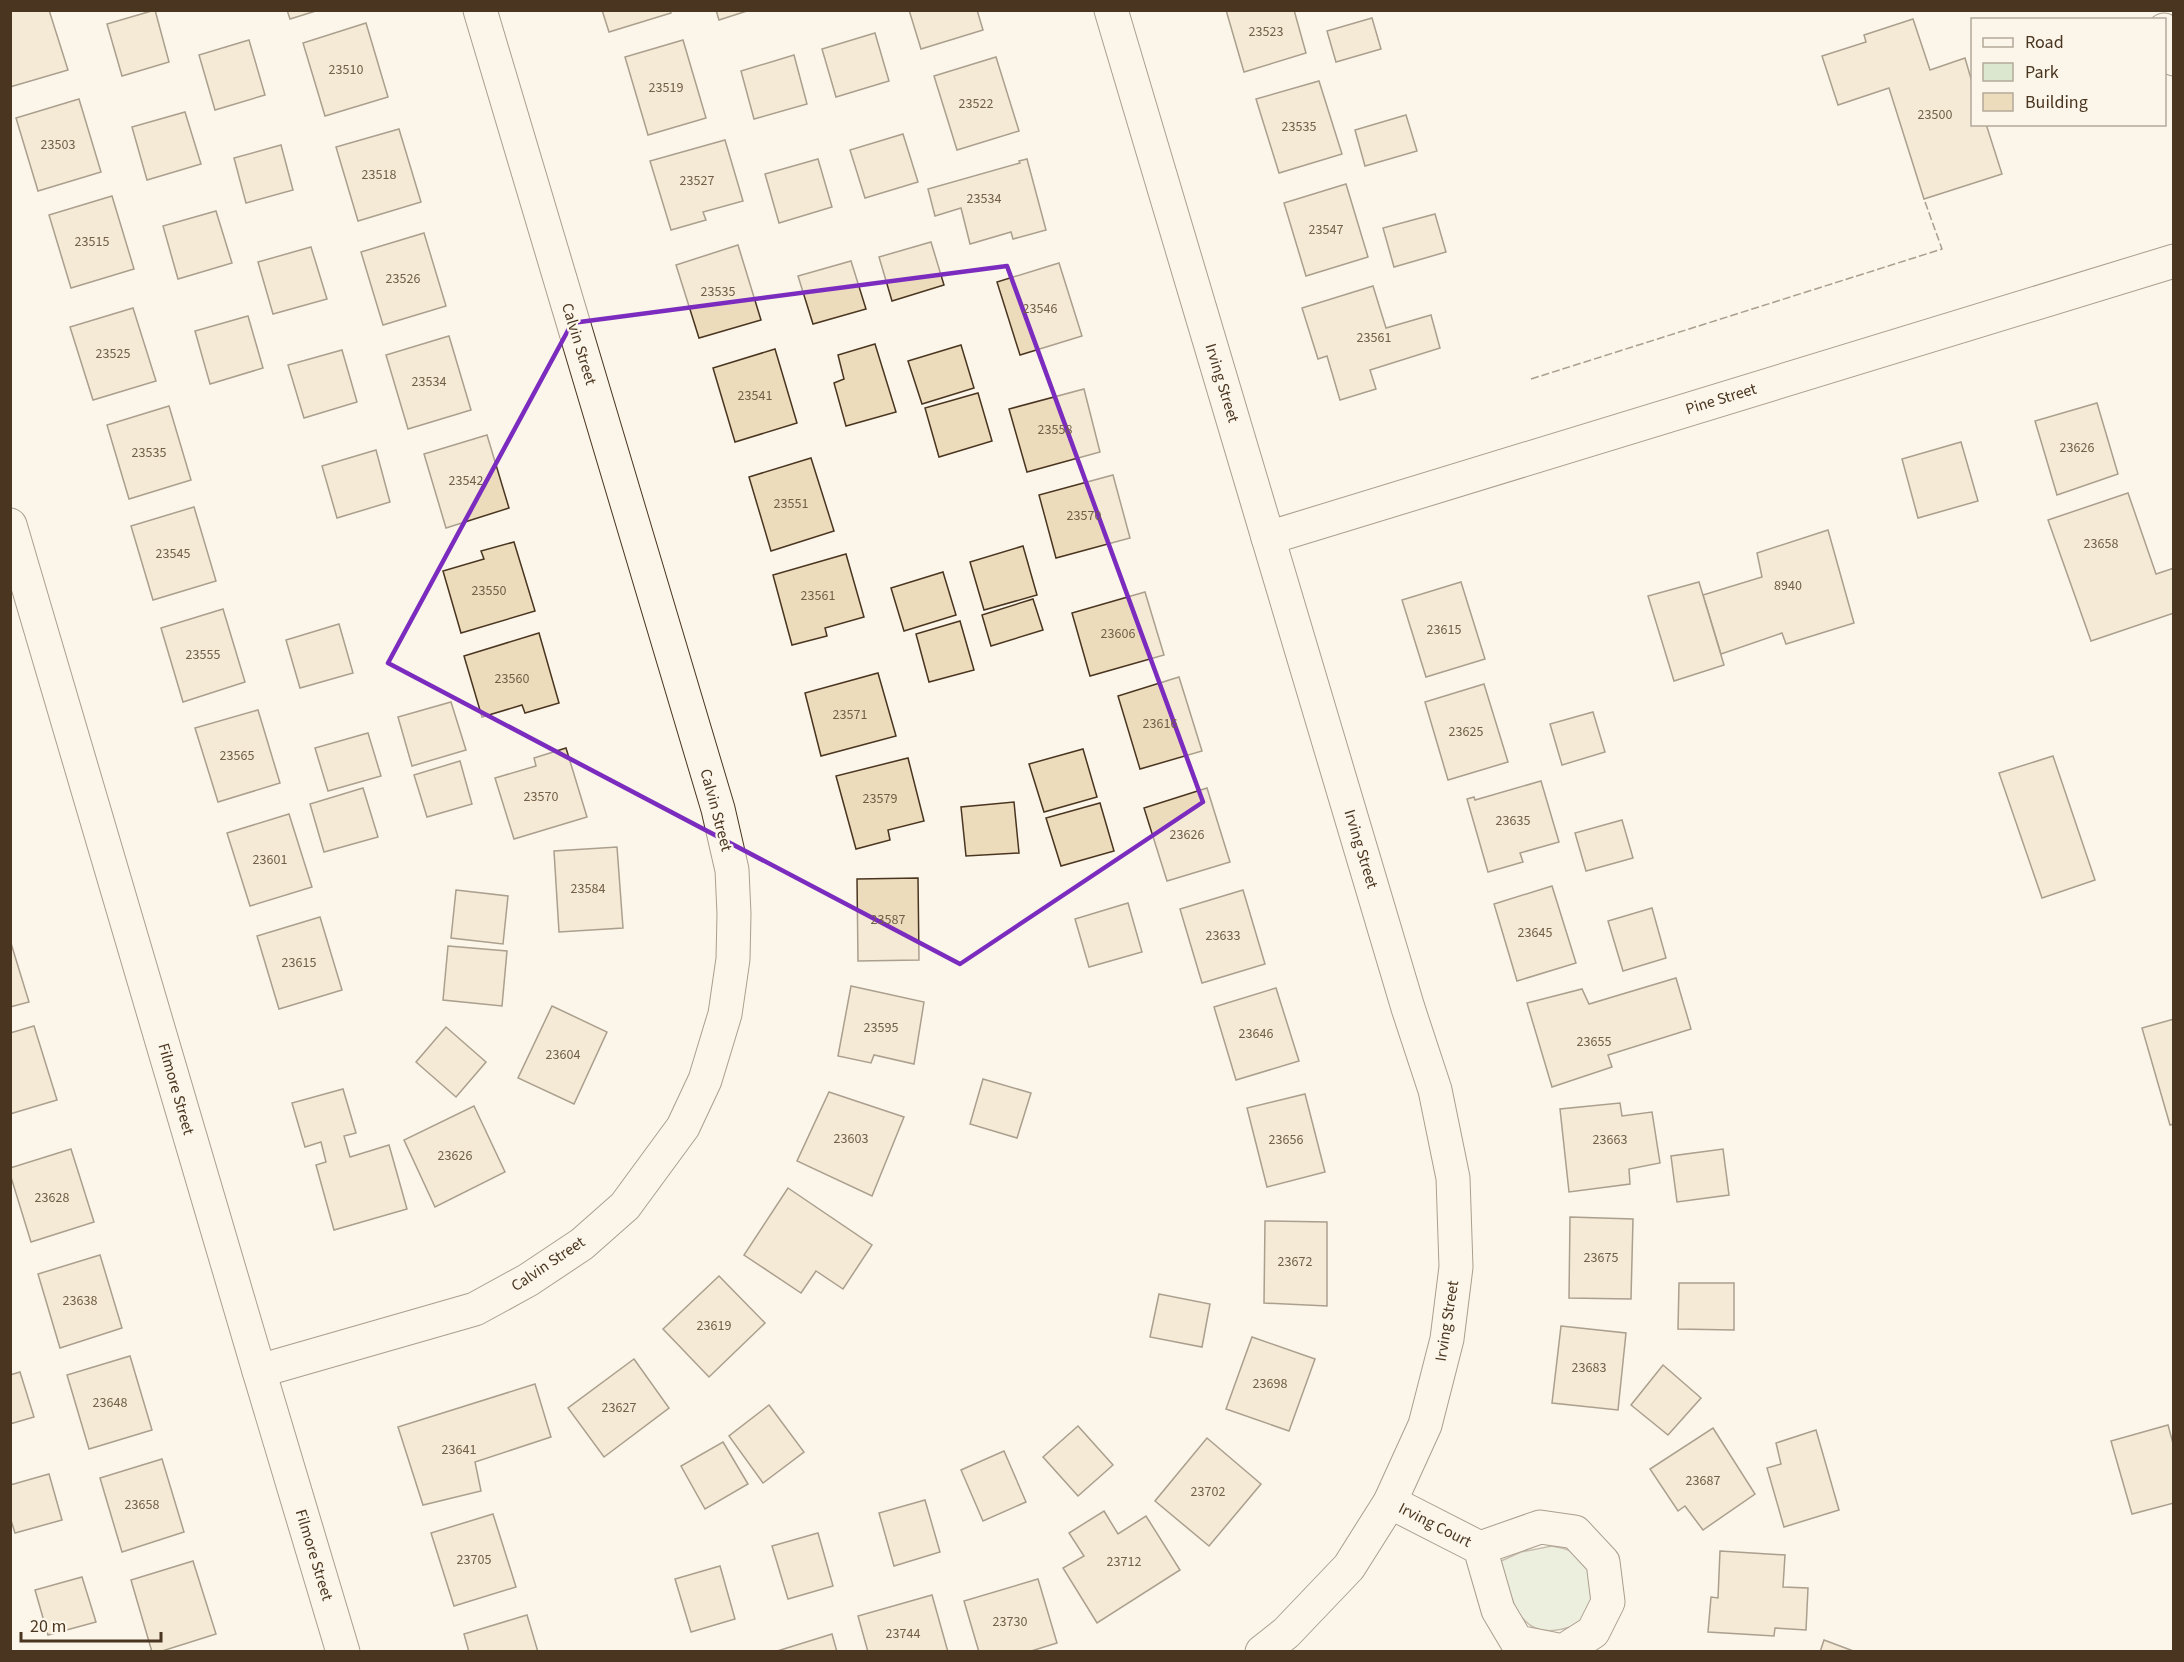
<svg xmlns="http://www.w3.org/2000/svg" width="2184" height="1662" font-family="'Source Sans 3',sans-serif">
<rect width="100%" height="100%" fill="#fbf6e9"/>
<!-- green -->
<path fill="#dce7d0" stroke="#887966" stroke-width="1.5" d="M 1552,1546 C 1561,1548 1571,1549 1578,1555 C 1592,1567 1597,1592 1590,1608 C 1588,1614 1583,1619 1580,1624 C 1573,1626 1565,1629 1557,1630 C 1516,1637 1509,1591 1501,1561 L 1521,1552 Z"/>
<!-- building -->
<g fill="#ecdcbc" stroke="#4a3520" stroke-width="1.5">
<path d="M 10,10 L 49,10 L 68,70 L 10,87 Z"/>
<path d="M 155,10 L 169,62 L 122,76 L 107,24 Z"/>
<path d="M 287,10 L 319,10 L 290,19 Z"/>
<path d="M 602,10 L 670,10 L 671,13 L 609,32 Z"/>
<path d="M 716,10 L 750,10 L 719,20 Z"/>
<path d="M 909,10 L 977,10 L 983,30 L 921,49 Z"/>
<path d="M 1226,10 L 1294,10 L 1306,53 L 1244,72 Z"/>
<path d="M 1372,18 L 1381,49 L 1336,62 L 1327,31 Z"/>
<path d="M 1913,19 L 1930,70 L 1965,58 L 1972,82 L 1972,124 L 1986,124 L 2002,174 L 1924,199 L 1889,88 L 1838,105 L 1822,56 L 1866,42 L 1864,35 Z"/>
<path d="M 366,23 L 388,97 L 325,116 L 303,43 Z"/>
<path d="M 875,33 L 889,81 L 836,97 L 822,49 Z"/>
<path d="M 249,40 L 265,95 L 215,110 L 199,55 Z"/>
<path d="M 683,40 L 706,118 L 648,135 L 625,57 Z"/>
<path d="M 794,55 L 807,104 L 754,119 L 741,71 Z"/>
<path d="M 996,57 L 1019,131 L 957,150 L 934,76 Z"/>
<path d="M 1319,81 L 1342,154 L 1279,173 L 1256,99 Z"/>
<path d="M 79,99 L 101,172 L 38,191 L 16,118 Z"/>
<path d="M 185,112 L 201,164 L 147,180 L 132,127 Z"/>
<path d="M 1406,115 L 1417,151 L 1365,166 L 1355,130 Z"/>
<path d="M 399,129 L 421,202 L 358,221 L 336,147 Z"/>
<path d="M 903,134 L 918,182 L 865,198 L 850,150 Z"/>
<path d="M 725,140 L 743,201 L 703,212 L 706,220 L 671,230 L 650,161 Z"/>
<path d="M 281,145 L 293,190 L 246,203 L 234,158 Z"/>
<path d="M 818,159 L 832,207 L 779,223 L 765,174 Z"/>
<path d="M 1027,159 L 1046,230 L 1013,239 L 1011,232 L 970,244 L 961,208 L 935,216 L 928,189 L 1020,163 L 1019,161 Z"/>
<path d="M 1346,184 L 1368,257 L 1306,276 L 1284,203 Z"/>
<path d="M 112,196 L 134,269 L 71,288 L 49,215 Z"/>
<path d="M 216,211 L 232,263 L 178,279 L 163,226 Z"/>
<path d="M 1435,214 L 1446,252 L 1394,267 L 1383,228 Z"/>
<path d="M 424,233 L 446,306 L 383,325 L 361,252 Z"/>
<path d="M 931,242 L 944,285 L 892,301 L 879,257 Z"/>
<path d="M 738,245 L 761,320 L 699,338 L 676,265 Z"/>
<path d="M 311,247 L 327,299 L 273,314 L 258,262 Z"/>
<path d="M 851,261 L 866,309 L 813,324 L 798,276 Z"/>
<path d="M 1059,263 L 1082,336 L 1020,355 L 997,282 Z"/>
<path d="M 1373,286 L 1386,328 L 1431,315 L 1440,348 L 1370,370 L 1376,389 L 1340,400 L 1327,356 L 1318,359 L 1302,308 Z"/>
<path d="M 133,308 L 156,381 L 93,400 L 70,327 Z"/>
<path d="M 248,316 L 263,368 L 210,384 L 195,331 Z"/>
<path d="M 449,336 L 471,410 L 408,429 L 386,355 Z"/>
<path d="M 875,344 L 896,412 L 846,426 L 834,383 L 844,379 L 838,355 Z"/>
<path d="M 961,345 L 974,388 L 922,404 L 908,361 Z"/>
<path d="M 775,349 L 797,423 L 735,442 L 713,368 Z"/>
<path d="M 342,350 L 357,402 L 304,418 L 288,365 Z"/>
<path d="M 1084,389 L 1100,452 L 1027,472 L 1009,409 Z"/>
<path d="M 978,393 L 992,441 L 939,457 L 925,408 Z"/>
<path d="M 2097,403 L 2118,474 L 2057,495 L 2035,421 Z"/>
<path d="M 169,406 L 191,480 L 129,499 L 107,425 Z"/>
<path d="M 487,435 L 509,508 L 446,528 L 424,454 Z"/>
<path d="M 1961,442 L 1978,501 L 1918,518 L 1902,459 Z"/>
<path d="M 376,450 L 390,502 L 337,518 L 322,466 Z"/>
<path d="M 811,458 L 834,531 L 771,551 L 749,477 Z"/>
<path d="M 1113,475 L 1130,538 L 1056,558 L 1039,495 Z"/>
<path d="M 2128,493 L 2156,574 L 2174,568 L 2174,613 L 2091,641 L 2048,520 Z"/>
<path d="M 194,507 L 216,581 L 153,600 L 131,526 Z"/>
<path d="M 1828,530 L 1854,623 L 1786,644 L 1782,633 L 1721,654 L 1703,595 L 1762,577 L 1757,553 Z"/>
<path d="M 514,542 L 535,611 L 461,633 L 443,571 L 484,559 L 481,551 Z"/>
<path d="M 1023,546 L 1037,595 L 984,610 L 970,562 Z"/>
<path d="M 846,554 L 864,617 L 825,628 L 827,636 L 792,645 L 773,575 Z"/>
<path d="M 943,572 L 956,615 L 904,631 L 891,588 Z"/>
<path d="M 1461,582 L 1485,659 L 1426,677 L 1402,600 Z"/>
<path d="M 1699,582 L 1724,665 L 1674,681 L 1648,596 Z"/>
<path d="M 1145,592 L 1164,655 L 1090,676 L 1072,613 Z"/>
<path d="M 1033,599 L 1043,630 L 991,646 L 982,615 Z"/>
<path d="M 223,609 L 245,682 L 183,702 L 161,628 Z"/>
<path d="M 960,621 L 974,670 L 929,682 L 916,634 Z"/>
<path d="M 339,624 L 353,673 L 300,688 L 286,640 Z"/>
<path d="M 539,633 L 559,703 L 525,713 L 522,705 L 482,717 L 464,656 Z"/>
<path d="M 878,673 L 896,736 L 821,756 L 805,693 Z"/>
<path d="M 1179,677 L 1202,751 L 1140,769 L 1118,696 Z"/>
<path d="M 1484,684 L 1508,762 L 1448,780 L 1425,702 Z"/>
<path d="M 451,702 L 466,750 L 412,766 L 398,717 Z"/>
<path d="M 258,710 L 280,783 L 218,802 L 195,728 Z"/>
<path d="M 1593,712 L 1605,752 L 1562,765 L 1550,724 Z"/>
<path d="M 368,733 L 381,776 L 328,791 L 315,748 Z"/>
<path d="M 566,748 L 587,817 L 514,839 L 495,778 L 536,766 L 534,758 Z"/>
<path d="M 1083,749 L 1097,797 L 1044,812 L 1029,764 Z"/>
<path d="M 2053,756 L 2095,880 L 2042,898 L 1999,773 Z"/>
<path d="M 908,758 L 924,821 L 888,830 L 890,840 L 856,849 L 836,776 Z"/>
<path d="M 460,761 L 472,804 L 427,817 L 414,775 Z"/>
<path d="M 1541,781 L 1559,842 L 1520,853 L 1523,862 L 1488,872 L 1467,799 L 1474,797 L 1475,800 Z"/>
<path d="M 363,788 L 378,837 L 324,852 L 310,804 Z"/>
<path d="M 1207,788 L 1230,862 L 1167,881 L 1144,808 Z"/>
<path d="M 1014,802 L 1019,853 L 966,856 L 961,807 Z"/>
<path d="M 1100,803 L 1114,851 L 1061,866 L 1046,818 Z"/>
<path d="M 289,814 L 312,887 L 250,906 L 227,833 Z"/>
<path d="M 1622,820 L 1633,858 L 1586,871 L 1575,833 Z"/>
<path d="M 617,847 L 623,928 L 559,932 L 554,851 Z"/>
<path d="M 918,878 L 919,960 L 858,961 L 857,879 Z"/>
<path d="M 1552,886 L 1576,963 L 1517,981 L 1494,904 Z"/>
<path d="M 456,890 L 508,896 L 503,944 L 451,938 Z"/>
<path d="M 1243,890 L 1265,964 L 1202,983 L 1180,909 Z"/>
<path d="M 1128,903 L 1142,952 L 1089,967 L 1075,919 Z"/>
<path d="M 1652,908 L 1666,958 L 1623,971 L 1608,921 Z"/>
<path d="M 320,917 L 342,990 L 279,1009 L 257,936 Z"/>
<path d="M 10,940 L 29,1002 L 10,1007 Z"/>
<path d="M 448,946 L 507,951 L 502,1006 L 443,1000 Z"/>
<path d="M 1676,978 L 1691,1029 L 1608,1055 L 1612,1067 L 1552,1087 L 1527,1003 L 1582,989 L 1589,1004 Z"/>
<path d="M 851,986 L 924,1002 L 914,1064 L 874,1055 L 871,1063 L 838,1056 Z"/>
<path d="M 1276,988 L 1299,1061 L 1236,1080 L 1214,1007 Z"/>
<path d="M 552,1006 L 607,1032 L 574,1104 L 518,1078 Z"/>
<path d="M 2174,1019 L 2174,1124 L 2170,1125 L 2142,1028 Z"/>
<path d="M 34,1026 L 57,1100 L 10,1114 L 10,1033 Z"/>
<path d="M 446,1027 L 486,1062 L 456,1097 L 416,1062 Z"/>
<path d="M 983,1079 L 1031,1093 L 1017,1138 L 970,1124 Z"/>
<path d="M 343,1089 L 356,1133 L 344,1136 L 350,1157 L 389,1145 L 407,1209 L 334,1230 L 316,1165 L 326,1162 L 321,1142 L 305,1147 L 292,1103 Z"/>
<path d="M 829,1092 L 904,1117 L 872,1196 L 797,1161 Z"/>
<path d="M 1305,1094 L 1325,1172 L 1267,1187 L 1247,1108 Z"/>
<path d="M 1620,1103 L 1622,1116 L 1652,1112 L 1660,1163 L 1629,1169 L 1630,1184 L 1569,1192 L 1560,1109 Z"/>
<path d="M 474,1106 L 505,1172 L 435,1207 L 404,1140 Z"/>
<path d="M 71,1149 L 94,1222 L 31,1242 L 10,1174 L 10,1168 Z"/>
<path d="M 1723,1149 L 1729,1195 L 1677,1202 L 1671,1156 Z"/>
<path d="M 788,1188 L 872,1245 L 843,1289 L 816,1271 L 801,1293 L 744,1255 Z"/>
<path d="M 1570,1217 L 1633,1219 L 1631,1299 L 1569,1298 Z"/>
<path d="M 1265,1221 L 1327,1222 L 1327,1306 L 1264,1303 Z"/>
<path d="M 100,1255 L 122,1328 L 60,1348 L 38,1274 Z"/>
<path d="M 719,1276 L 765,1323 L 709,1377 L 663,1329 Z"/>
<path d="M 1679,1283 L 1734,1283 L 1734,1330 L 1678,1329 Z"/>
<path d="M 1159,1294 L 1210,1304 L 1202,1347 L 1150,1337 Z"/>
<path d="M 1561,1326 L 1626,1333 L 1618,1410 L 1552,1403 Z"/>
<path d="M 1252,1337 L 1315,1359 L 1289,1431 L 1226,1409 Z"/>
<path d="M 130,1356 L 152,1430 L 89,1449 L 67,1375 Z"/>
<path d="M 634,1359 L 669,1408 L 604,1457 L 568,1408 Z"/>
<path d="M 1663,1365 L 1701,1398 L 1668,1435 L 1631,1405 Z"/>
<path d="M 20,1372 L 34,1417 L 10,1424 L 10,1375 Z"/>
<path d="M 535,1384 L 551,1437 L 475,1462 L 481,1491 L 423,1505 L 398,1427 Z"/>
<path d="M 769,1405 L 804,1452 L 763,1483 L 729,1436 Z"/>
<path d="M 2168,1425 L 2174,1447 L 2174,1503 L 2132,1514 L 2111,1441 Z"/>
<path d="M 1078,1426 L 1113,1465 L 1078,1496 L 1043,1457 Z"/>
<path d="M 1713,1428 L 1755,1494 L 1703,1530 L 1685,1506 L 1678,1511 L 1650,1469 Z"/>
<path d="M 1816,1430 L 1839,1510 L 1784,1527 L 1767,1468 L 1781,1464 L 1776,1443 Z"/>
<path d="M 1207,1438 L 1261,1484 L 1209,1546 L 1155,1501 Z"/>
<path d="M 723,1442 L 748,1484 L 705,1509 L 681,1466 Z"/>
<path d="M 1004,1451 L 1026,1502 L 983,1521 L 961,1470 Z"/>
<path d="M 162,1459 L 184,1532 L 122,1552 L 100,1478 Z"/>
<path d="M 49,1474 L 62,1520 L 15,1533 L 10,1517 L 10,1485 Z"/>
<path d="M 925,1500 L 940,1552 L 894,1566 L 879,1513 Z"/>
<path d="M 1104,1511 L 1118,1534 L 1146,1516 L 1180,1570 L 1097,1623 L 1063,1568 L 1084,1556 L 1069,1533 Z"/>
<path d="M 493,1514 L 516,1587 L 454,1606 L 431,1533 Z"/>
<path d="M 818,1533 L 833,1586 L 788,1599 L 772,1546 Z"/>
<path d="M 1720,1551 L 1785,1555 L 1783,1587 L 1808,1588 L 1806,1630 L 1775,1628 L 1774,1636 L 1708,1632 L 1711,1597 L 1718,1598 Z"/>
<path d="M 193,1561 L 216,1634 L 159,1652 L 152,1652 L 131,1580 Z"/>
<path d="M 720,1566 L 735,1619 L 691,1632 L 675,1579 Z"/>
<path d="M 82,1577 L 96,1622 L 48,1635 L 35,1590 Z"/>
<path d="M 1038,1579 L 1057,1643 L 1028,1652 L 979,1652 L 964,1601 Z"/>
<path d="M 932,1595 L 948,1652 L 868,1652 L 858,1616 Z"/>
<path d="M 527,1615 L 538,1652 L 469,1652 L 464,1634 Z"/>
<path d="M 832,1634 L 837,1652 L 774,1652 Z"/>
<path d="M 1824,1640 L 1856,1652 L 1820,1652 Z"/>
</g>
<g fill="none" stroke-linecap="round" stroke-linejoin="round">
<defs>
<g id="minor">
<path d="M 1111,10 L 1408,1008 L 1435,1090 L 1453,1178 L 1456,1267 L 1447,1339 L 1425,1425 L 1390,1502 L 1349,1567 L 1286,1633 L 1262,1652"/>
<path d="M 2164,30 L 2174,59"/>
<path d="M 10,525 L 259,1371 L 343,1652"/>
<path d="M 1268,538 L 2174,261"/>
<path d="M 259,1371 L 475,1309 L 528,1280 L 582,1244 L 625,1206 L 683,1127 L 705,1080 L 725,1014 L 733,959 L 734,914 L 732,870 L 718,809 L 480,10"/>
<path d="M 1390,1502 L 1480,1548 L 1540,1527 L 1575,1532 L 1603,1562 L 1608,1602 L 1593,1632 L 1563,1651 L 1517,1642 L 1498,1610 L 1480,1548"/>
</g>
</defs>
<!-- minor casing -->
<use href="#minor" stroke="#4a3520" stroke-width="35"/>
<!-- minor -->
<use href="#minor" stroke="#fbf6e9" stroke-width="33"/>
<!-- fence -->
<path stroke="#4a3520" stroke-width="1.5" stroke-dasharray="8 3" stroke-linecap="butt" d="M 1531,379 L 1942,249 L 1924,199"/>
</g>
<!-- marked area -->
<path d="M0 0H2184V1662H0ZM 1007,266 L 1203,802 L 960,964 L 388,663 L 572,323 Z" fill="#fbf6e9" fill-opacity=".55" fill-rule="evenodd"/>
<path fill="none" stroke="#7b2cbf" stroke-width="4.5" stroke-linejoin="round" d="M 1007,266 L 1203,802 L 960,964 L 388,663 L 572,323 Z"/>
<g text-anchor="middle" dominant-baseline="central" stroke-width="4.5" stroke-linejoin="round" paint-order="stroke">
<!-- number labels -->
<g font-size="14" fill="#725f47">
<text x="1266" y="32">23523</text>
<text x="346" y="70">23510</text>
<text x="666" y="88">23519</text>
<text x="976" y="104">23522</text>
<text x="1935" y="115">23500</text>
<text x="1299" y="127">23535</text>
<text x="58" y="145">23503</text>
<text x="379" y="175">23518</text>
<text x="697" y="181">23527</text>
<text x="984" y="199">23534</text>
<text x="1326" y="230">23547</text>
<text x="92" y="242">23515</text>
<text x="403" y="279">23526</text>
<text x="718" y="292">23535</text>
<text x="1040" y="309">23546</text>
<text x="1374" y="338">23561</text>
<text x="113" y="354">23525</text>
<text x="429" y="382">23534</text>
<text x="755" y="396">23541</text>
<text x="1055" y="430">23558</text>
<text x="2077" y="448">23626</text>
<text x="149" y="453">23535</text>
<text x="466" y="481">23542</text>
<text x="791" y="504">23551</text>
<text x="1084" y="516">23570</text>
<text x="2101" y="544">23658</text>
<text x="173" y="554">23545</text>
<text x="1788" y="586">8940</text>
<text x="489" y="591">23550</text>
<text x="818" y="596">23561</text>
<text x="1444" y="630">23615</text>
<text x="1118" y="634">23606</text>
<text x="203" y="655">23555</text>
<text x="512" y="679">23560</text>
<text x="850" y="715">23571</text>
<text x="1160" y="724">23616</text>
<text x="1466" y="732">23625</text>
<text x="237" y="756">23565</text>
<text x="541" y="797">23570</text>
<text x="880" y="799">23579</text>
<text x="1513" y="821">23635</text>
<text x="1187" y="835">23626</text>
<text x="270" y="860">23601</text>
<text x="588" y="889">23584</text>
<text x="888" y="920">23587</text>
<text x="1535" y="933">23645</text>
<text x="1223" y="936">23633</text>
<text x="299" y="963">23615</text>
<text x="881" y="1028">23595</text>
<text x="1256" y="1034">23646</text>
<text x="1594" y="1042">23655</text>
<text x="563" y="1055">23604</text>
<text x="851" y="1139">23603</text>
<text x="1286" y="1140">23656</text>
<text x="1610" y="1140">23663</text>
<text x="455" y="1156">23626</text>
<text x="52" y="1198">23628</text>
<text x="1601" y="1258">23675</text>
<text x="1295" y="1262">23672</text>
<text x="80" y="1301">23638</text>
<text x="714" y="1326">23619</text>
<text x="1589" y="1368">23683</text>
<text x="1270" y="1384">23698</text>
<text x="110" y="1403">23648</text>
<text x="619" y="1408">23627</text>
<text x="459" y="1450">23641</text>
<text x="1703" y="1481">23687</text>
<text x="1208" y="1492">23702</text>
<text x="142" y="1505">23658</text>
<text x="474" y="1560">23705</text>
<text x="1124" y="1562">23712</text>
<text x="1010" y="1622">23730</text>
<text x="903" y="1634">23744</text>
</g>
<!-- street labels -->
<g font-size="16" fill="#4a3520" stroke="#fbf6e9">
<text transform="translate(579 344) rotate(73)">Calvin Street</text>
<text transform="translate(1222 383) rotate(73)">Irving Street</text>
<text transform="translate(1721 399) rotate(-17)">Pine Street</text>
<text transform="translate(716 810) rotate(75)">Calvin Street</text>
<text transform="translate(1361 849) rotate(73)">Irving Street</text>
<text transform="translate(176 1089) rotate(74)">Filmore Street</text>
<text transform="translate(548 1264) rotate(-34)">Calvin Street</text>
<text transform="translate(1447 1321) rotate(-81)">Irving Street</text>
<text transform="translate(1435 1525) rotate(27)">Irving Court</text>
<text transform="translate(314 1555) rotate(73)">Filmore Street</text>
</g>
</g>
<!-- border -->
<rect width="2184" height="1662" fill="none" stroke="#4a3520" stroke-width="24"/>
<!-- legend -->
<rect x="1971" y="18" width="195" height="108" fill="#fbf6e9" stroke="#b4a999" stroke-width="1.5"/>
<rect x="1983" y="38" width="30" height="9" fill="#fbf6e9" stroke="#b4a999" stroke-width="1.5"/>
<text x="2025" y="48" font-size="18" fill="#4a3520">Road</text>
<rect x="1983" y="63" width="30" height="18" fill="#dce7d0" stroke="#b4a999" stroke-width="1.5"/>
<text x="2025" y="78" font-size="18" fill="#4a3520">Park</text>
<rect x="1983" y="93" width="30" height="18" fill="#ecdcbc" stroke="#b4a999" stroke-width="1.5"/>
<text x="2025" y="108" font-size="18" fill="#4a3520">Building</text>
<!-- scale -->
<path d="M21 1632v9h140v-9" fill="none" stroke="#4a3520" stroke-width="3"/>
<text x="30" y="1632" font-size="18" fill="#4a3520" stroke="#fbf6e9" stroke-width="4.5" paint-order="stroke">20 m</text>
</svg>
